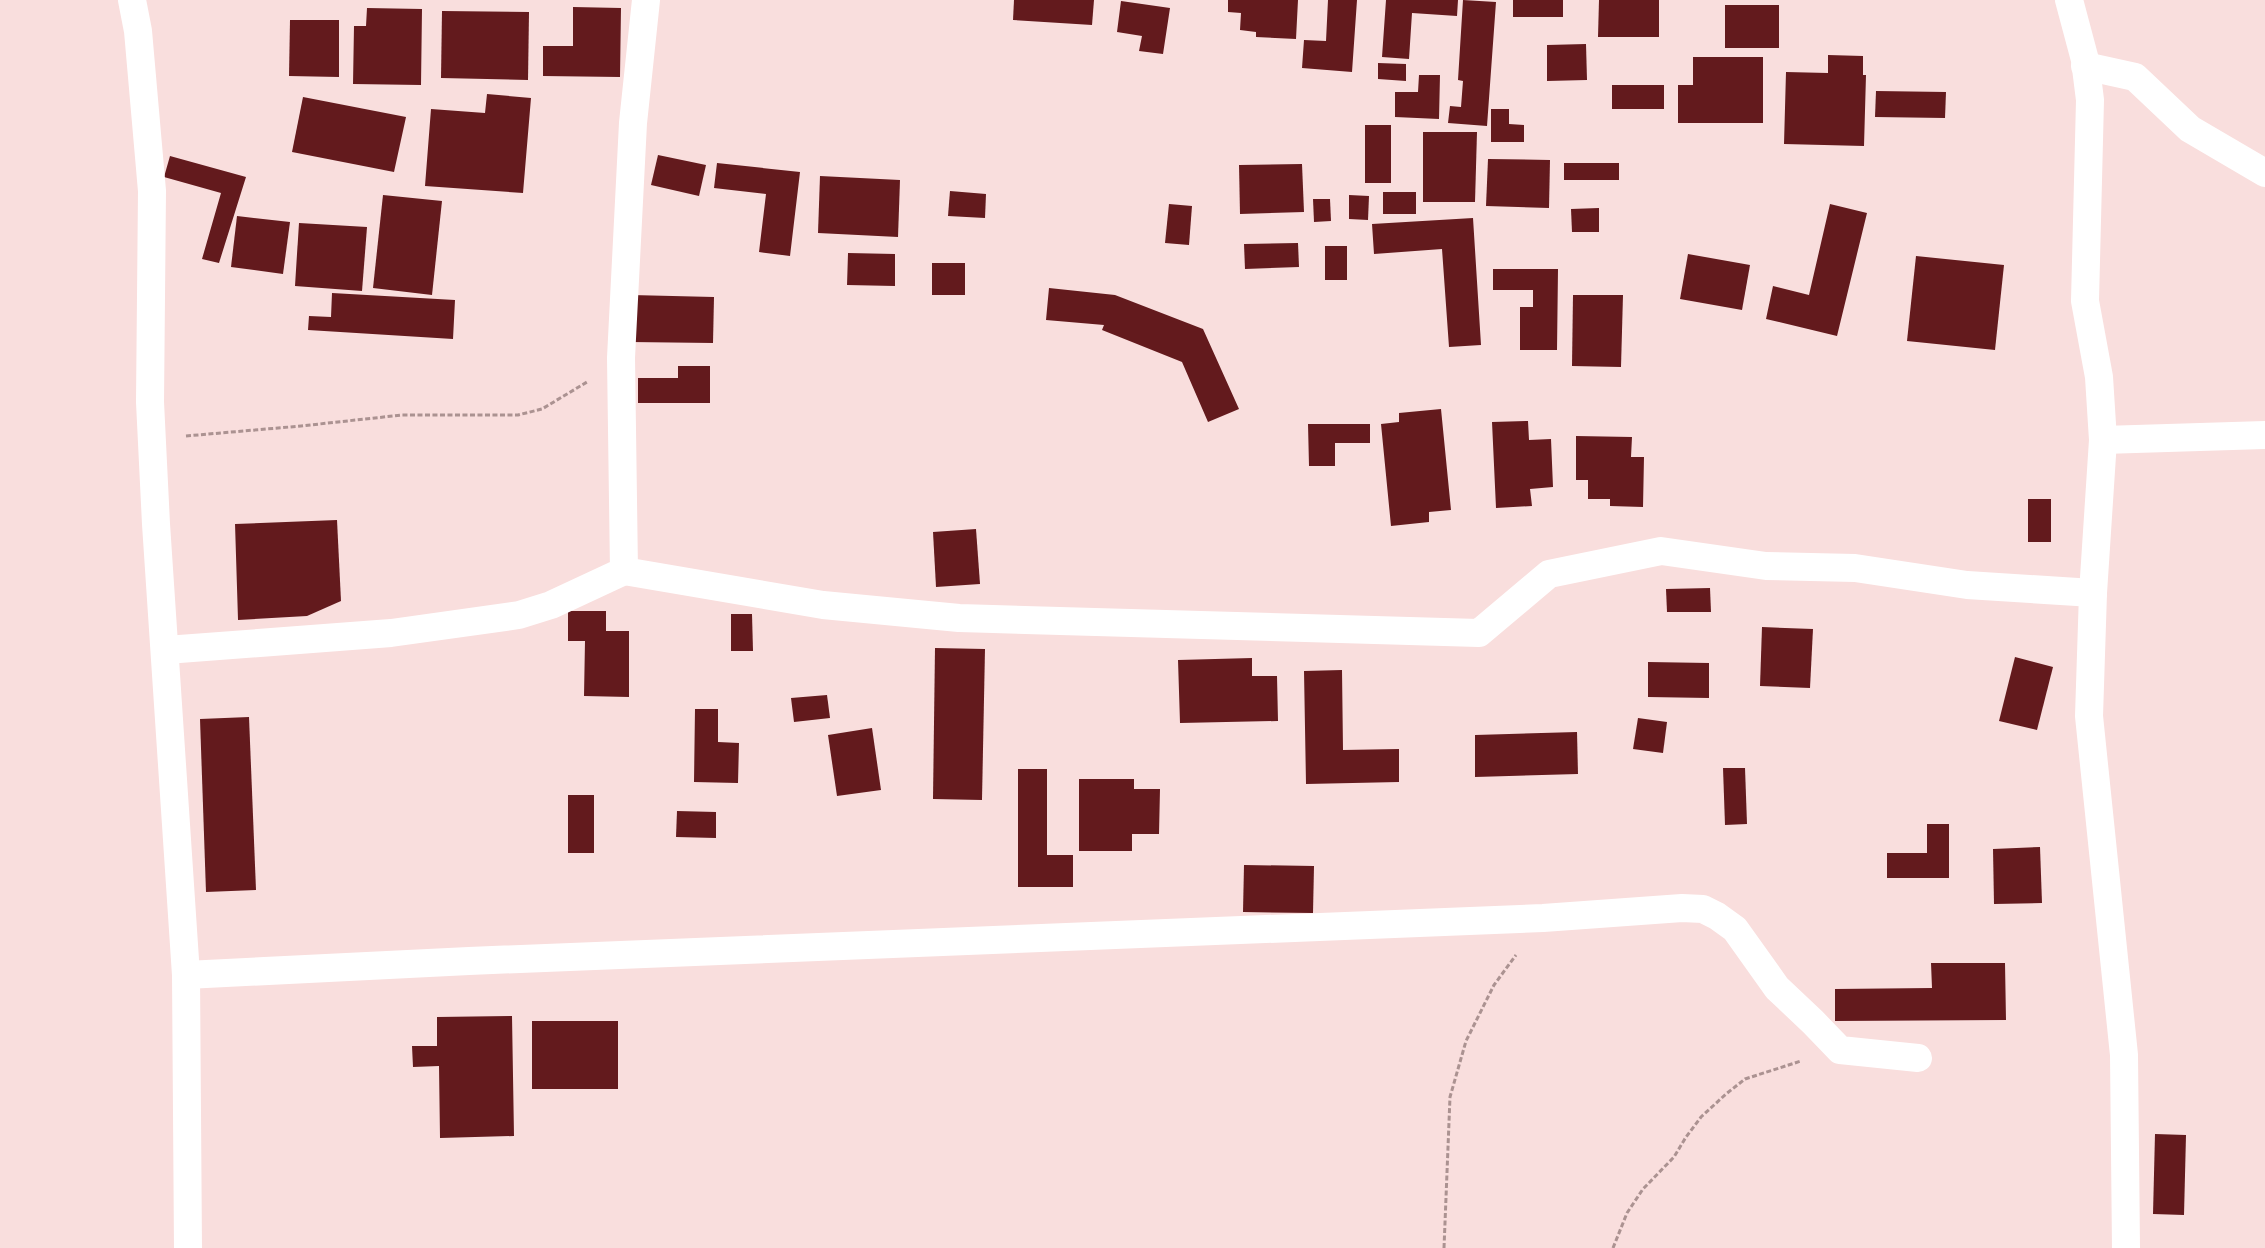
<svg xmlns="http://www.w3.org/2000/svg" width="2265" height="1248" font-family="Arial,sans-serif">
<rect width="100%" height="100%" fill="#f9dedd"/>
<!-- building -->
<g fill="#631a1d">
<path d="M 1014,0 L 1094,0 L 1092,25 L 1013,20 Z"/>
<path d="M 1228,0 L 1298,0 L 1296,39 L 1256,37 L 1256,32 L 1240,30 L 1241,13 L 1228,12 Z"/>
<path d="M 1328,0 L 1357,0 L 1352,72 L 1302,68 L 1304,40 L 1326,41 Z"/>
<path d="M 1386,0 L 1458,0 L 1457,16 L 1412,13 L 1409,59 L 1382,57 Z"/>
<path d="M 1463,0 L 1496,2 L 1487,126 L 1448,123 L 1450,106 L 1461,107 L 1463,81 L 1458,80 Z"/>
<rect x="1513" y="0" width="50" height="17"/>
<path d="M 1599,0 L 1659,0 L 1659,37 L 1598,37 Z"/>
<path d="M 1121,1 L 1170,8 L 1163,54 L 1139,51 L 1142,36 L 1117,32 Z"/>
<rect x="1725" y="5" width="54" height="43"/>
<path d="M 573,7 L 621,8 L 620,77 L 543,76 L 543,46 L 573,46 Z"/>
<path d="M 367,8 L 422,9 L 421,85 L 353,84 L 354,26 L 366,26 Z"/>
<path d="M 442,11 L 529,12 L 528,80 L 441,78 Z"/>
<path d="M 290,20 L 339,20 L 339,77 L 289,76 Z"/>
<path d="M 1586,44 L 1587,80 L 1547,81 L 1547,45 Z"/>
<path d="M 1828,55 L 1863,56 L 1863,75 L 1866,75 L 1864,146 L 1784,144 L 1786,72 L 1828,73 Z"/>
<path d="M 1693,57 L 1763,57 L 1763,123 L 1678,123 L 1678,85 L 1693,85 Z"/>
<path d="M 1378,63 L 1406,64 L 1406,81 L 1378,79 Z"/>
<path d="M 1419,75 L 1440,75 L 1439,119 L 1395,117 L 1395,92 L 1418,92 Z"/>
<rect x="1612" y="85" width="52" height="24"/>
<path d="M 1876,91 L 1946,92 L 1945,118 L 1875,117 Z"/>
<path d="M 487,94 L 531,98 L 523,193 L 425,186 L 431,109 L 485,113 Z"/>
<path d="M 303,97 L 406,117 L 394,172 L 292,152 Z"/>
<path d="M 1491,109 L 1509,109 L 1509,124 L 1524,125 L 1524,142 L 1491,142 Z"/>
<rect x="1365" y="125" width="26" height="58"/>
<path d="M 1423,132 L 1477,132 L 1475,202 L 1423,202 Z"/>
<path d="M 658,155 L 706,165 L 699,196 L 651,185 Z"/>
<path d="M 170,156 L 246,177 L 219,263 L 202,259 L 221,193 L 164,177 Z"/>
<path d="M 1488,159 L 1550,160 L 1549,208 L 1486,206 Z"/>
<path d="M 717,163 L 800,172 L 790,256 L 759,252 L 766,194 L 714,188 Z"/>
<rect x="1564" y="163" width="55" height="17"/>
<path d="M 1302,164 L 1304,212 L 1240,214 L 1239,165 Z"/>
<path d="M 820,176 L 900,180 L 898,237 L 818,233 Z"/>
<path d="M 950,191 L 986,194 L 985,218 L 948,216 Z"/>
<rect x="1383" y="192" width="33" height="22"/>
<path d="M 383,195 L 442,201 L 432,295 L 373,288 Z"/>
<path d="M 1349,195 L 1369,196 L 1368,220 L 1349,219 Z"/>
<path d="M 1313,199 L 1330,199 L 1331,221 L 1314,222 Z"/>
<path d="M 1169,204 L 1192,206 L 1189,245 L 1165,243 Z"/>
<path d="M 1830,204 L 1867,213 L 1837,336 L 1766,319 L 1773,286 L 1809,295 Z"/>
<path d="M 1599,208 L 1599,232 L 1572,232 L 1571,209 Z"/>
<path d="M 237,216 L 290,222 L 283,274 L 231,267 Z"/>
<path d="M 1473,218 L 1481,345 L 1449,347 L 1442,249 L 1374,254 L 1372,224 Z"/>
<path d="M 299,223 L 367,227 L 362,291 L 295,286 Z"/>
<path d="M 1298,243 L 1299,267 L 1245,269 L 1244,244 Z"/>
<rect x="1325" y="246" width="22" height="34"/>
<path d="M 848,253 L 895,254 L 895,286 L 847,285 Z"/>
<path d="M 1688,254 L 1750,265 L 1742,310 L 1680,299 Z"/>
<path d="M 1916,256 L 2004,265 L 1995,350 L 1907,341 Z"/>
<rect x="932" y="263" width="33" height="32"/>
<path d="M 1493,269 L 1558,269 L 1557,350 L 1520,350 L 1520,307 L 1533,307 L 1533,290 L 1493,290 Z"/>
<path d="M 1049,288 L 1115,295 L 1203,329 L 1239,409 L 1208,422 L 1182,362 L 1102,330 L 1104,325 L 1046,320 Z"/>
<path d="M 332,293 L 455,300 L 453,339 L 308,330 L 309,316 L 331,317 Z"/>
<path d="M 631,295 L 714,297 L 713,343 L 630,342 Z"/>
<path d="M 1573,295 L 1623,295 L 1621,367 L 1572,366 Z"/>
<path d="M 678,366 L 710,366 L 710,403 L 638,403 L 638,378 L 678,378 Z"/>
<path d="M 1441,409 L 1451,510 L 1429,512 L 1429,522 L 1391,526 L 1381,424 L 1399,422 L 1399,413 Z"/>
<path d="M 1528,421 L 1529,440 L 1551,439 L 1553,487 L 1530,489 L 1532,506 L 1496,508 L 1492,422 Z"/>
<path d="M 1308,424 L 1370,424 L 1370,443 L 1335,443 L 1335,466 L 1309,466 Z"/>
<path d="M 1576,436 L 1632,437 L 1631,457 L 1644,457 L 1643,507 L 1610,506 L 1610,499 L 1588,499 L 1588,480 L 1576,480 Z"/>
<rect x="2028" y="499" width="23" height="43"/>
<path d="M 337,520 L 341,601 L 307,616 L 238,620 L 235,524 Z"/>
<path d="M 976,529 L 980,584 L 936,587 L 933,532 Z"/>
<path d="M 1710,588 L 1711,612 L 1667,612 L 1666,589 Z"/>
<path d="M 568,611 L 606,611 L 606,631 L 629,631 L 629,697 L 584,696 L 585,641 L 568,641 Z"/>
<path d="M 731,614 L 752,614 L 753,651 L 731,651 Z"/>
<path d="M 1762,627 L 1813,629 L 1810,688 L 1760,686 Z"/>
<path d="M 935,648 L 985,649 L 982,800 L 933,799 Z"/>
<path d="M 2015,657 L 2053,667 L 2037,730 L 1999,721 Z"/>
<path d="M 1252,658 L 1252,676 L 1277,676 L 1278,721 L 1180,723 L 1178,660 Z"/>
<path d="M 1648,662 L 1709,663 L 1709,698 L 1648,697 Z"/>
<path d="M 1342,670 L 1343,750 L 1399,749 L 1399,782 L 1306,784 L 1304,671 Z"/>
<path d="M 827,695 L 830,718 L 794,722 L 791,698 Z"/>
<path d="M 695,709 L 718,709 L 718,742 L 739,743 L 738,783 L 694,782 Z"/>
<path d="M 249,717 L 256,890 L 206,892 L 200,719 Z"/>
<path d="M 1638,718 L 1667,722 L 1663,753 L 1633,749 Z"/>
<path d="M 872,728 L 881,790 L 837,796 L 828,735 Z"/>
<path d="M 1577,732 L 1578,774 L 1475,777 L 1475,735 Z"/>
<path d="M 1723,768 L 1745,768 L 1747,824 L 1725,825 Z"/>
<path d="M 1018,769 L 1047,769 L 1047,855 L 1073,855 L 1073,887 L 1018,887 Z"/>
<path d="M 1079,779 L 1134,779 L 1134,789 L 1160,789 L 1159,834 L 1132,834 L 1132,851 L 1079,851 Z"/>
<rect x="568" y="795" width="26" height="58"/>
<path d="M 677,811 L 716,812 L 716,838 L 676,837 Z"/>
<path d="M 1927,824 L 1949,824 L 1949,878 L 1887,878 L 1887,853 L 1927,853 Z"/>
<path d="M 2040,847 L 2042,903 L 1994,904 L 1993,849 Z"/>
<path d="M 1244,865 L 1314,866 L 1313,913 L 1243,912 Z"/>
<path d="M 1931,963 L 2005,963 L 2006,1020 L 1835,1021 L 1835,989 L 1932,988 Z"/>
<path d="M 512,1016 L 514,1136 L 440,1138 L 439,1066 L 413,1067 L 412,1046 L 437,1046 L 437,1017 Z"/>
<rect x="532" y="1021" width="86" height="68"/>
<path d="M 2155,1134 L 2186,1135 L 2184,1215 L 2153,1214 Z"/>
</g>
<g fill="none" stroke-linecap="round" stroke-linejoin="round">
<!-- path -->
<g stroke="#ab9291" stroke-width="3" stroke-dasharray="5 2.5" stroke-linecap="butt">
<path d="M 186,436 L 301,426 L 402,415 L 518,415 L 542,409 L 587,382"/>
<path d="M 1444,1248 L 1450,1097 L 1466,1041 L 1494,985 L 1516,955"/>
<path d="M 1613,1248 L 1627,1213 L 1643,1189 L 1674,1157 L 1686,1137 L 1701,1117 L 1726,1094 L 1745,1079 L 1801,1061"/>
</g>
<!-- street -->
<g stroke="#fff" stroke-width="28">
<path d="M 132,0 L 138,31 L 152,191 L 150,402 L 156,524 L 186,975 L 188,1248"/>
<path d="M 2069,0 L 2085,60 L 2090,100 L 2085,301 L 2099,377 L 2103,440 L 2093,593 L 2089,716 L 2124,1055 L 2126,1248"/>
<path d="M 2085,66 L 2135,77 L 2190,129 L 2265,173"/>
<path d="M 2103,440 L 2265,435"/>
<path d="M 624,571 L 823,605 L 959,618 L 1479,633 L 1549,574 L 1661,551 L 1766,566 L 1855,568 L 1967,585 L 2093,593"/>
<path d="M 166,650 L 391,633 L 519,615 L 551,605 L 624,571 L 621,358 L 633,123 L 646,0"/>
<path d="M 186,975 L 469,961 L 1543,918 L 1682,908 L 1703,909 L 1717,916 L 1735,929 L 1777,988 L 1813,1022 L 1840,1050 L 1918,1058"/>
</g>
</g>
</svg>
